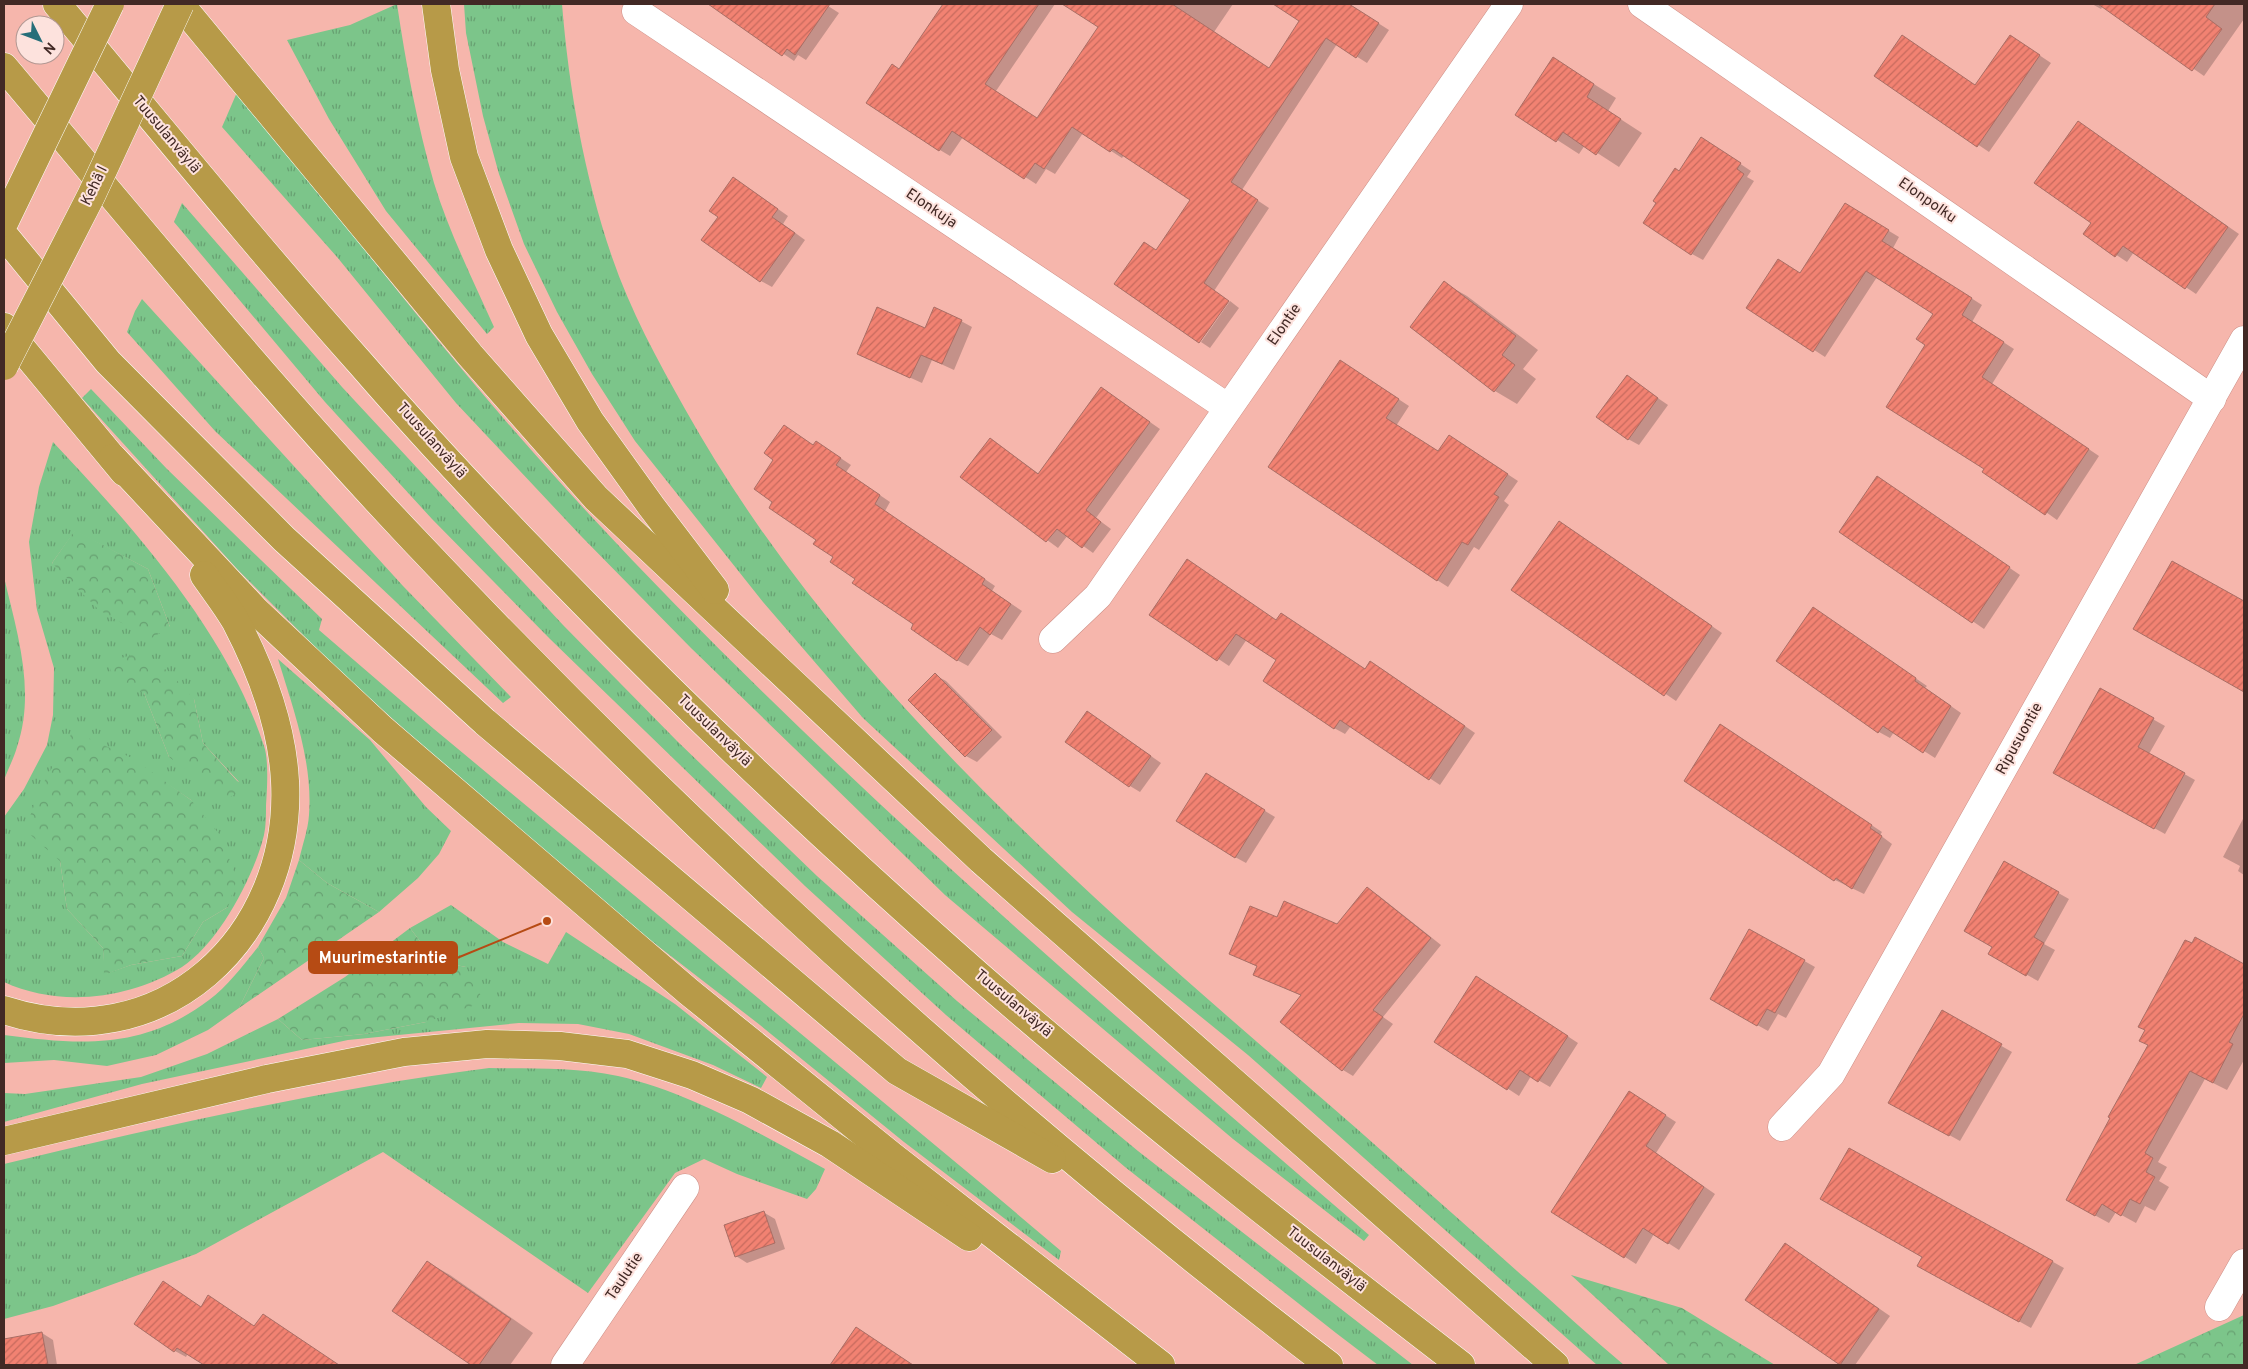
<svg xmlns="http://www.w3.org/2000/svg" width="2248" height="1369" font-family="Overpass,sans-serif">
<defs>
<pattern id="grass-tufts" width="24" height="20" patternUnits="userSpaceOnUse" patternTransform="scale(1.25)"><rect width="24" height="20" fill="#7cc58a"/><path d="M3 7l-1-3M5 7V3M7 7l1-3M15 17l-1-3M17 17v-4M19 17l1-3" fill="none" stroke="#67a071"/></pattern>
<pattern id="forest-crowns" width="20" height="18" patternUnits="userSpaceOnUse" patternTransform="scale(1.25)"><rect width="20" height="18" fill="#7cc58a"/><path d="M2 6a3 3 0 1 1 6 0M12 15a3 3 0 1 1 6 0" fill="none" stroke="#67a071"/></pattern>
<pattern id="building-hatch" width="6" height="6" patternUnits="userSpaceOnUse" patternTransform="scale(1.25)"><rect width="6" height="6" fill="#f28272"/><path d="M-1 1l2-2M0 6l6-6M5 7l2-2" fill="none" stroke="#c66a5d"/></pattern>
</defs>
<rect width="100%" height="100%" fill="#f6b6ac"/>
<!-- grass -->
<g fill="url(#grass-tufts)" fill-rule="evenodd">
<path d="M 397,4 C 406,64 417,124 434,183 C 449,232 473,280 494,327 L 487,334 L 386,211 L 329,119 L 287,40 L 350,25 Z"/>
<path d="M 464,4 L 562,4 C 569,90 584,174 612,257 C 630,310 658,361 685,409 C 835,677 1075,884 1303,1082 C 1375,1144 1446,1208 1517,1271 C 1553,1302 1588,1335 1624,1365 L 1597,1365 L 1248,1055 L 1072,912 L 863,718 L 763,602 L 635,441 L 592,374 L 557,312 L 524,244 L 499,174 L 483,116 L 466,33 Z"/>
<path d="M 238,90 C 352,233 464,380 589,514 C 830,774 1101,1004 1369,1235 L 1364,1241 L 1233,1139 L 945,895 L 825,778 L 691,648 L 581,536 L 456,403 L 337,257 L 222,127 Z"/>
<path d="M 182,203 L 342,387 L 563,625 L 677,741 L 817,876 L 957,1001 L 1138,1151 L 1413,1365 L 1378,1365 L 1336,1333 L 1125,1167 L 946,1015 L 805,886 L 550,639 L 432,519 L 325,402 L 174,222 Z"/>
<path d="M 142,299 L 403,586 L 511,697 L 503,703 L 215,431 L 127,332 L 135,311 Z"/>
<path d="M 91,389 L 167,469 L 322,619 L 319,630 L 434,729 L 983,1185 L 1061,1251 L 1059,1260 L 904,1142 L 760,1025 L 614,912 L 471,789 L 338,670 L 238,570 L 82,398 Z"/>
<path d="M 53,442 C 134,528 227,632 264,746 C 269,760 267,790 266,806 C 266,815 266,826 264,835 C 254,876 219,943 182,967 C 130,999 60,1008 4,982 L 4,817 L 24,789 L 47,745 L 53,715 L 54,668 L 37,610 L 29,542 L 39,487 ZM 75,531 L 148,569 L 170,627 L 52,563 ZM 144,693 L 194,699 L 203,743 L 239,782 L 169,757 ZM 163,781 L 191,800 L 228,907 L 203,922 L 182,956 L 131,965 L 105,974 L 103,948 L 67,909 L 60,861 Z"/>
<path d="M 4,577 C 17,633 36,690 17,747 C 14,758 8,769 4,780 Z"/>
<path d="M 278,659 L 370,740 L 426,807 L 451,831 L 439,854 L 418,878 L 379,912 L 327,883 L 299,860 C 302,846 308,830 309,815 C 313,762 293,708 278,659 Z"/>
<path d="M 451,905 L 503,942 L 548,964 L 566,932 L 675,1004 L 767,1077 L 761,1088 L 713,1065 L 629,1034 L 578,1024 L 519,1023 L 348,1040 L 142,1084 L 4,1122 L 4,1093 L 25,1094 L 141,1077 L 207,1054 L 278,1019 L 302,1040 L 364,1034 L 426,1022 L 466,967 L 435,961 L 410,928 Z"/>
<path d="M 258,947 L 264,958 L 239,1008 L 208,1030 L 156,1055 L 107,1066 L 54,1060 L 4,1063 L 4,1035 C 81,1045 143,1050 209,1000 C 228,986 243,965 258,947 Z"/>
<path d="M 489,1068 C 531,1069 576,1067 618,1076 C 692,1093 758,1133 825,1169 L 816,1189 L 807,1199 L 737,1174 L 704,1159 L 675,1173 L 588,1293 L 383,1152 L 196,1254 L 53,1306 L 4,1319 L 4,1164 C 164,1126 325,1089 489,1068 Z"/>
</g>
<!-- forest -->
<g fill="url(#forest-crowns)">
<path d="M 75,530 L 148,569 L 170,627 L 150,639 L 99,610 L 52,563 Z"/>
<path d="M 138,653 L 168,671 L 194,699 L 203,743 L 239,783 L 238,793 L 225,799 L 169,757 L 144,693 L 115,683 L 108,662 Z"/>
<path d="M 73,731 L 132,758 L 191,800 L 220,835 L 237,879 L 228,907 L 203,922 L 182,956 L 131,965 L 104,975 L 103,948 L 67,909 L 60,861 L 25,830 L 40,789 Z"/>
<path d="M 299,860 L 327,883 L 379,912 L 239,1008 L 264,958 L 258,947 L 286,898 Z"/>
<path d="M 410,928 L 435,961 L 466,967 L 484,1002 L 426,1022 L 364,1034 L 302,1040 L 278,1019 L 345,977 Z"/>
<path d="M 1571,1275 L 1682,1308 L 1775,1365 L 1669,1365 Z"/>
<path d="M 2244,1315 L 2244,1365 L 2134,1365 Z"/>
</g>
<!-- shadow -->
<g fill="#0003">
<path d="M 728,4 L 825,4 L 839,13 L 806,60 L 798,55 L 794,61 L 722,12 Z"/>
<path d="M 945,4 L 1055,4 L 996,91 L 1037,119 L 1100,27 L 1065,4 L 1233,4 L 1214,32 L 1270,69 L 1312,4 L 1348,4 L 1389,30 L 1367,63 L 1337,44 L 1242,190 L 1269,208 L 1214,291 L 1157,251 L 1192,199 L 1124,155 L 1122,158 L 1083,133 L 1055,174 L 1046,169 L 1036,184 L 963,137 L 950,156 L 940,150 L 900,70 Z"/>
<path d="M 2092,4 L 2244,4 L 2244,19 L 2204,76 L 2103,6 L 2101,9 Z"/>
<path d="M 1903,36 L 1976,86 L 2011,36 L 2051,63 L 1989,152 L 1876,76 Z"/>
<path d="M 1554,59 L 1616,98 L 1608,111 L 1642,133 L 1619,167 L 1585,145 L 1579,154 L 1517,114 Z"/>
<path d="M 2078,122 L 2239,234 L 2196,294 L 2134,252 L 2127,262 L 2085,234 L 2093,223 Z"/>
<path d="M 1712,145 L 1751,171 L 1747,177 L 1754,181 L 1703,260 L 1692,254 L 1680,172 Z"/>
<path d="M 744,185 L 788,216 L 783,224 L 805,240 L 772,287 L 761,281 Z"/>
<path d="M 1856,211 L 1899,237 L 1893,248 L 1982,305 L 1972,322 L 2014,349 L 1992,384 L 2099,456 L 2057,520 L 1986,469 L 1926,344 L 1935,313 L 1877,277 L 1825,357 L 1748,307 L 1800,274 Z"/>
<path d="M 1444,283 L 1467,296 L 1538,350 L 1523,369 L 1536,379 L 1517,404 L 1495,391 Z"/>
<path d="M 1230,301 L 1239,308 L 1210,348 L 1201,342 Z"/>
<path d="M 961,321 L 972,327 L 954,370 L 932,360 L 922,383 L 858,354 L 926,330 Z"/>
<path d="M 1351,368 L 1409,406 L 1396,426 L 1438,452 L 1460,443 L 1518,481 L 1504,501 L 1509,505 L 1479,550 L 1474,547 L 1448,587 L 1437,580 Z"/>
<path d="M 1627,377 L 1668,405 L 1639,445 L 1628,439 Z"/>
<path d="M 1101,388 L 1160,429 L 1096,518 L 1111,529 L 1093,553 L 1068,535 L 1058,548 L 962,477 L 991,439 L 1039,474 Z"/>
<path d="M 784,426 L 814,446 L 827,449 L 851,465 L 846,472 L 890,502 L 885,511 L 995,586 L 992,591 L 1022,611 L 1002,640 L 991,634 L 968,666 L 957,660 L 856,578 L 818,540 L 774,502 L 775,459 Z"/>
<path d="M 1877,477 L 2020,575 L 1984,629 L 1841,531 Z"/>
<path d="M 1570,529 L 1722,633 L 1676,701 L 1513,590 Z"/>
<path d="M 2172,562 L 2244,603 L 2244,691 L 2135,629 Z"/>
<path d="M 1814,609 L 1927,686 L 1925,688 L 1961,713 L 1935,758 L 1894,732 L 1890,738 L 1879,732 L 1778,661 Z"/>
<path d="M 1151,614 L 1277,621 L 1282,614 L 1366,670 L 1371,663 L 1382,669 L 1475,733 L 1440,785 L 1351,726 L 1345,734 L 1334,728 L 1278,660 L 1247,639 L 1229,666 Z"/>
<path d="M 935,675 L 946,681 L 1002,737 L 977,762 L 966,756 Z"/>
<path d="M 2101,690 L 2165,726 L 2149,754 L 2195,780 L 2165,834 L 2055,773 Z"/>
<path d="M 1098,719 L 1161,763 L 1140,792 L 1130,786 Z"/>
<path d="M 1732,732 L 1882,832 L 1880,835 L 1892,844 L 1864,894 L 1835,880 Z"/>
<path d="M 1217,781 L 1275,817 L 1246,863 L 1235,857 Z"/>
<path d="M 2244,817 L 2244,875 L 2238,871 L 2240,866 L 2223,857 Z"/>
<path d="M 2005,863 L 2069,899 L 2044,944 L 2055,950 L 2038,981 L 1990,954 L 1993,947 Z"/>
<path d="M 1367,889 L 1378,895 L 1441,945 L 1383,1017 L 1393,1024 L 1353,1076 L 1343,1070 L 1302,996 L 1266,980 L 1258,967 L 1231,954 L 1278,919 L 1338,925 Z"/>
<path d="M 1750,930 L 1815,967 L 1786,1018 L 1778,1014 L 1768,1031 L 1711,999 Z"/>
<path d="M 2196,939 L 2244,965 L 2244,1060 L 2227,1090 L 2205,1079 L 2158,1162 L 2167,1167 L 2159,1181 L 2169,1187 L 2155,1211 L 2145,1206 L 2136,1223 L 2116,1212 L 2109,1223 L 2067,1200 L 2149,1045 Z"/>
<path d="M 1488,984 L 1578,1043 L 1550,1087 L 1531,1076 L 1519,1096 L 1435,1041 Z"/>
<path d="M 1942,1012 L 2012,1052 L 1960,1141 L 1890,1102 Z"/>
<path d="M 1640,1099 L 1676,1122 L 1656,1153 L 1715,1194 L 1679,1250 L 1654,1234 L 1636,1264 L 1553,1211 Z"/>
<path d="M 1850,1150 L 2064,1268 L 2031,1328 L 1919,1265 L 1924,1257 Z"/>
<path d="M 763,1212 L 775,1219 L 785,1249 L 747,1263 L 736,1256 Z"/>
<path d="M 1796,1251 L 1890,1316 L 1855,1365 L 1841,1364 L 1747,1299 Z"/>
<path d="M 427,1262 L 450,1275 L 533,1333 L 510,1365 L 473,1365 L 394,1311 Z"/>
<path d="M 202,1308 L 255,1327 L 328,1358 L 324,1365 L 206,1365 L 188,1353 L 186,1357 L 175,1351 L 136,1324 Z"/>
<path d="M 856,1328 L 867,1335 L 913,1365 L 831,1365 Z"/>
<path d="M 42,1333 L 53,1340 L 57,1365 L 4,1365 L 4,1340 Z"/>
</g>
<!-- building -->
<g fill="url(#building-hatch)" stroke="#a96e65">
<path d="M 708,4 L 830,4 L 795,55 L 787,49 L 782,56 Z"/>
<path d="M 943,4 L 1039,4 L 985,84 L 1037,118 L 1098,27 L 1062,4 L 1172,4 L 1269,68 L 1299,21 L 1273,4 L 1349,4 L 1379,23 L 1356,58 L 1326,38 L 1231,182 L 1258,200 L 1204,283 L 1229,301 L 1199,343 L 1114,284 L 1144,242 L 1156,250 L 1190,200 L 1113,149 L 1110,152 L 1072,127 L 1044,169 L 1035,163 L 1024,179 L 952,131 L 939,151 L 866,103 L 892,64 L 899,69 Z"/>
<path d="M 2098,4 L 2215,4 L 2206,17 L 2222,29 L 2192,71 Z"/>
<path d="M 1902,35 L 1975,85 L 2010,35 L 2040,55 L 1977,147 L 1874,76 Z"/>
<path d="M 1553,57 L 1594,84 L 1587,97 L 1621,119 L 1596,155 L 1563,132 L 1556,142 L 1515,115 Z"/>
<path d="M 2078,121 L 2228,227 L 2185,289 L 2123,246 L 2115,257 L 2083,234 L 2091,223 L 2034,183 Z"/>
<path d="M 1701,137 L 1741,163 L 1737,169 L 1744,174 L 1691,255 L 1643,223 L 1656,203 L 1653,201 L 1675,168 L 1679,171 Z"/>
<path d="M 733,177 L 778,209 L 772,217 L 795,233 L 760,282 L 701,240 L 718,217 L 709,211 Z"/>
<path d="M 1845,203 L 1889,230 L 1882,241 L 1972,298 L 1962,315 L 2004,342 L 1982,377 L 2089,449 L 2045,515 L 1982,472 L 1984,469 L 1886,407 L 1925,345 L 1916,339 L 1933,314 L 1866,271 L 1813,352 L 1746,308 L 1778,259 L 1800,273 Z"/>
<path d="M 1444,281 L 1516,336 L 1502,355 L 1515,365 L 1494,392 L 1410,327 Z"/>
<path d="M 877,307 L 925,328 L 934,307 L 962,320 L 942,364 L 921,355 L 910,378 L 857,354 Z"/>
<path d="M 1340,360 L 1399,399 L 1386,418 L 1438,451 L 1449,435 L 1508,474 L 1494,494 L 1499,497 L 1468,545 L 1462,542 L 1437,581 L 1268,467 Z"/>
<path d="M 1627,375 L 1658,398 L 1628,440 L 1596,417 Z"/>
<path d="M 1101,387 L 1150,422 L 1086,510 L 1101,522 L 1082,548 L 1057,529 L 1046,542 L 960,477 L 990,438 L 1038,474 Z"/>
<path d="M 784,425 L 813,445 L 816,441 L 841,458 L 836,465 L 880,495 L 875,504 L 985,579 L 982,584 L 1011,604 L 990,635 L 980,627 L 957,661 L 911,629 L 913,624 L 852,583 L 855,579 L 830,562 L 833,557 L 813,544 L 816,540 L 769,508 L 772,502 L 754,489 L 773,460 L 764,453 Z"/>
<path d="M 1877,476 L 2010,567 L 1972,623 L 1839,532 Z"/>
<path d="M 1559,521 L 1712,626 L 1664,696 L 1511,590 Z"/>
<path d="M 1187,559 L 1276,620 L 1281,613 L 1365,669 L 1370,661 L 1465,726 L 1429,780 L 1340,720 L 1334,729 L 1263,681 L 1276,660 L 1236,634 L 1217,661 L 1149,615 Z"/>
<path d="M 2172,561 L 2244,601 L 2244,692 L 2133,629 Z"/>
<path d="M 1813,607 L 1916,678 L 1915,681 L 1951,706 L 1923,753 L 1883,726 L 1878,733 L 1776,661 Z"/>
<path d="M 935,673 L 992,730 L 965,757 L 908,700 Z"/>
<path d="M 2100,688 L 2154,718 L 2138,747 L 2185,773 L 2154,829 L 2053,773 Z"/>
<path d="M 1087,711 L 1151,756 L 1129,787 L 1065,742 Z"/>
<path d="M 1720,724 L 1872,825 L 1870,828 L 1882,836 L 1852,889 L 1836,878 L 1834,881 L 1684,781 Z"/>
<path d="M 1206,773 L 1265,810 L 1235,858 L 1176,821 Z"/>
<path d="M 2004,861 L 2059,892 L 2034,937 L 2044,943 L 2026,976 L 1988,954 L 1992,947 L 1964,931 Z"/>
<path d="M 1367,887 L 1431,938 L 1373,1010 L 1383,1017 L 1342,1071 L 1280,1022 L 1301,995 L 1253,975 L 1257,966 L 1229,954 L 1250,906 L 1277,917 L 1284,901 L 1337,924 Z"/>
<path d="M 1749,929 L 1805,960 L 1775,1013 L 1767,1009 L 1757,1026 L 1710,999 Z"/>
<path d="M 2195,937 L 2244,964 L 2244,1014 L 2229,1042 L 2233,1044 L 2213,1083 L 2190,1071 L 2145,1153 L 2153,1158 L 2146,1172 L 2155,1177 L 2140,1204 L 2130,1199 L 2121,1216 L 2102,1204 L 2095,1216 L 2066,1200 L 2110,1118 L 2108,1117 L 2148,1045 L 2139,1041 L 2145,1030 L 2138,1027 L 2185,940 L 2192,943 Z"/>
<path d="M 1476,976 L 1568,1036 L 1538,1082 L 1520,1070 L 1507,1090 L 1434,1042 Z"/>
<path d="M 1942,1010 L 2002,1044 L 1949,1136 L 1888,1103 Z"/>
<path d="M 1629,1091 L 1666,1115 L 1646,1146 L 1704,1187 L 1668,1244 L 1643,1228 L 1624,1258 L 1551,1212 Z"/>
<path d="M 1849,1148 L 2053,1261 L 2019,1322 L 1917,1266 L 1922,1257 L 1820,1199 Z"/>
<path d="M 764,1211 L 775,1243 L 735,1257 L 724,1225 Z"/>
<path d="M 1785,1243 L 1879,1309 L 1840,1365 L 1745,1300 Z"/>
<path d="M 427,1261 L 511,1319 L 479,1365 L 471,1365 L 392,1311 Z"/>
<path d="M 163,1281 L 201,1307 L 208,1295 L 254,1326 L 263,1314 L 339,1365 L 204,1365 L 177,1348 L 174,1352 L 134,1324 Z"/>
<path d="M 856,1327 L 913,1365 L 830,1365 Z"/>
<path d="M 42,1332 L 48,1365 L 4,1365 L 4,1339 Z"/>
</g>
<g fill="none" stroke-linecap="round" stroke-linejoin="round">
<defs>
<g id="minor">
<path d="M 1642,4 L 2212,399"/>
<path d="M 636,11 L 1227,407"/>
<path d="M 1053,639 L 1098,596 L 1509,4"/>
<path d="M 1782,1127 L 1831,1074 L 2244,340"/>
<path d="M 2219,1307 L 2244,1263"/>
<path d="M 565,1365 L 685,1188"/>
</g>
<g id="highway">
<path d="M 57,4 C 158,125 257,247 362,365 C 433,447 508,526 584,603 C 710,732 843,856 978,975 C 1134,1111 1297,1239 1461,1365"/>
<path d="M 180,4 L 470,355 L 596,498 L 981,860 L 1555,1365"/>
<path d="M 436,4 L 445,70 L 464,157 L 499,250 L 539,335 L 590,421 L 651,506 L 715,590"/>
<path d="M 4,67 C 138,226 270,388 414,540 C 696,839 1002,1115 1329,1365"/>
<path d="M 4,235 L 108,362 L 284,539 L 485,722 L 897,1071 L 1052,1159"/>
<path d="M 4,327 L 124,472"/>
<path d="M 113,458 L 256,611 L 383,730 L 689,992 L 892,1156 L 1161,1365"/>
<path d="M 4,1010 C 161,1061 293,938 285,781 C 282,726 261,670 236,622 C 227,606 215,591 204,575"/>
<path d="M 4,1141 L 267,1079 L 404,1052 L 487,1044 L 560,1046 L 627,1054 L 692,1075 L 750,1100 L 830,1144 L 969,1237"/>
</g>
</defs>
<!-- minor casing -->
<use href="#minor" stroke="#cd8f86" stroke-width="29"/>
<!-- highway casing -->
<use href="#highway" stroke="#fff" stroke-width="29"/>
<!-- minor -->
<use href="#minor" stroke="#fff" stroke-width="28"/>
<!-- highway -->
<use href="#highway" stroke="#b79a48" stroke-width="28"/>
<defs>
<g id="highway-bridge">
<path d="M 4,223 L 110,4"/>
<path d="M 4,366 L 91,196 L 180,4"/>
</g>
</defs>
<!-- highway-bridge casing -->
<use href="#highway-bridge" stroke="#fff" stroke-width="29" stroke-linecap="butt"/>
<!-- highway-bridge -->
<use href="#highway-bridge" stroke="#b79a48" stroke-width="28"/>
</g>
<g text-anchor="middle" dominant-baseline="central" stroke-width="4" stroke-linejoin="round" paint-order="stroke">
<!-- street labels -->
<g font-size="15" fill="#422925" stroke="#fde2dd">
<text transform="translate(166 135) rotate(50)">Tuusulanväylä</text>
<text transform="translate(95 186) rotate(-64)">Kehä I</text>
<text transform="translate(1927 201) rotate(35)">Elonpolku</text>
<text transform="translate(931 209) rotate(34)">Elonkuja</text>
<text transform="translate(1285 325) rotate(-55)">Elontie</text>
<text transform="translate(431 441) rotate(48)">Tuusulanväylä</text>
<text transform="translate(714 731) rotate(44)">Tuusulanväylä</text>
<text transform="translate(2020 739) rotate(-61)">Ripusuontie</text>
<text transform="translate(1013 1004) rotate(40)">Tuusulanväylä</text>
<text transform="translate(1326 1260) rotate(38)">Tuusulanväylä</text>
<text transform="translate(625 1277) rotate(-56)">Taulutie</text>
</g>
</g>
<!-- callouts -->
<path fill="none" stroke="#b64b14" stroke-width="2" d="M547 921L457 958"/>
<circle fill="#b64b14" stroke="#fde2dd" stroke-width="2" cx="547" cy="921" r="5"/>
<rect fill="#b64b14" stroke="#b64b14" stroke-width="2" x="309" y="942" width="148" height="31" rx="5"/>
<g font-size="16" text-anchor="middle" font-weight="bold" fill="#fff">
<text x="383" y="963">Muurimestarintie</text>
</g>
<!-- border -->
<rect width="2248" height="1369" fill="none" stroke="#422925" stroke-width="10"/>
<!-- north arrow -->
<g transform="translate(40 40) rotate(132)"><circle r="24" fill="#fde2dd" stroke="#b29893"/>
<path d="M0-4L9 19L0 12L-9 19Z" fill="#266e79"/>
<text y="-8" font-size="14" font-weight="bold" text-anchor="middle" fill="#422925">N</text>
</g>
</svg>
